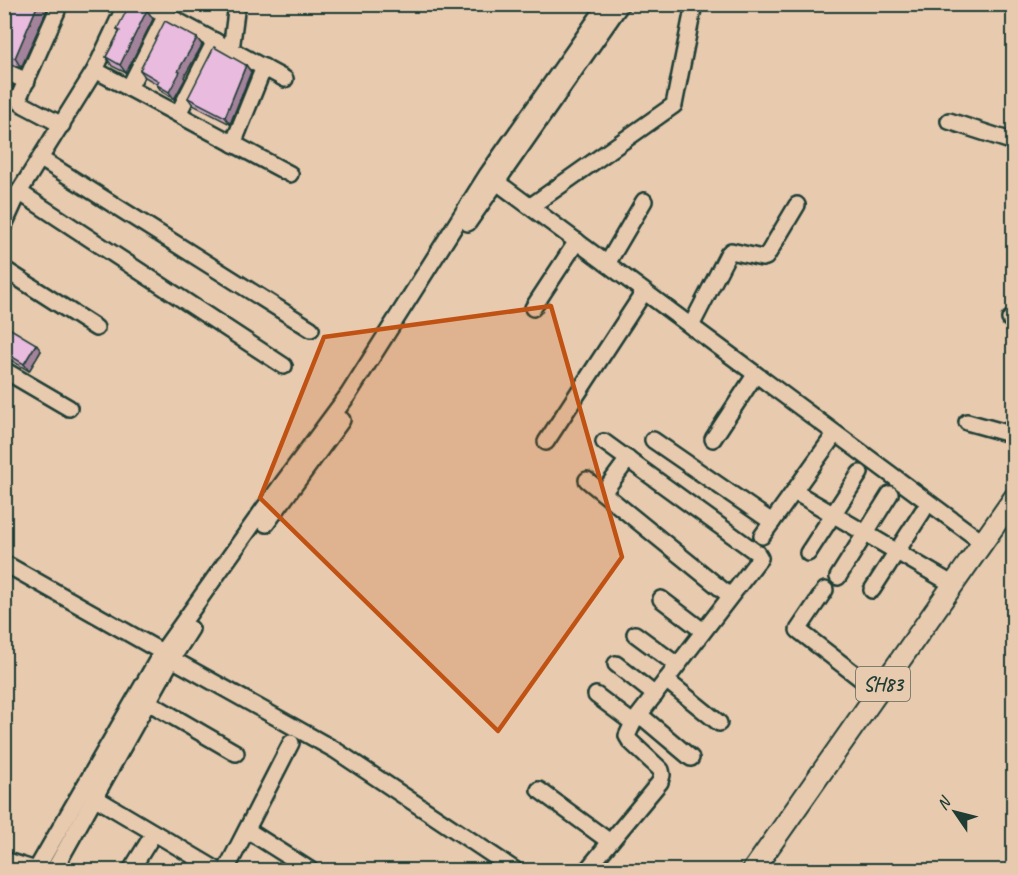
<svg xmlns="http://www.w3.org/2000/svg" width="1018" height="875" font-family="Caveat,sans-serif">
<rect width="100%" height="100%" fill="#e8caaf"/>
<filter id="ink" filterUnits="userSpaceOnUse"><feTurbulence type="fractalNoise" baseFrequency=".0167" numOctaves="2"/><feDisplacementMap in="SourceGraphic" scale="12" xChannelSelector="R" yChannelSelector="G"/><feConvolveMatrix kernelMatrix="1 2 1 2 8 2 1 2 1" color-interpolation-filters="sRGB"/></filter>
<g filter="url(#ink)">
<g fill="none" stroke-linecap="round" stroke-linejoin="round">
<defs>
<g id="minor">
<path d="M 146,4 L 285,79"/>
<path d="M 57,11 L 19,97 L 20,102 L 24,105 L 62,125"/>
<path d="M 231,50 L 237,4"/>
<path d="M 95,70 L 290,174"/>
<path d="M 4,71 L 27,81"/>
<path d="M 129,88 L 166,15"/>
<path d="M 178,114 L 215,41"/>
<path d="M 949,121 L 1014,142"/>
<path d="M 233,144 L 264,67"/>
<path d="M 41,159 L 311,329"/>
<path d="M 490,177 L 982,542"/>
<path d="M 19,192 L 284,366"/>
<path d="M 531,206 L 674,105 L 694,4"/>
<path d="M 468,223 L 621,4"/>
<path d="M 4,225 L 19,192 L 95,70 L 126,4"/>
<path d="M 607,264 L 644,201"/>
<path d="M 4,269 L 96,328"/>
<path d="M 533,308 L 577,241"/>
<path d="M 1010,319 L 1014,321"/>
<path d="M 691,326 L 728,254 L 731,251 L 762,258 L 766,257 L 797,205"/>
<path d="M 4,370 L 69,408"/>
<path d="M 967,422 L 1014,435"/>
<path d="M 713,439 L 755,375"/>
<path d="M 653,440 L 772,522"/>
<path d="M 546,442 L 644,292"/>
<path d="M 587,480 L 730,596"/>
<path d="M 603,493 L 628,459"/>
<path d="M 800,495 L 952,584"/>
<path d="M 266,524 L 342,420"/>
<path d="M 762,536 L 835,434"/>
<path d="M 808,553 L 860,473"/>
<path d="M 4,563 L 162,652"/>
<path d="M 838,577 L 890,494"/>
<path d="M 825,590 L 798,630 L 878,692"/>
<path d="M 872,590 L 923,511"/>
<path d="M 661,599 L 703,631"/>
<path d="M 635,634 L 677,665"/>
<path d="M 172,659 L 335,750 L 515,870"/>
<path d="M 616,664 L 655,695"/>
<path d="M 666,680 L 719,723"/>
<path d="M 596,695 L 633,723"/>
<path d="M 148,702 L 236,753"/>
<path d="M 640,715 L 691,758"/>
<path d="M 539,790 L 610,842"/>
<path d="M 94,797 L 217,870"/>
<path d="M 247,830 L 310,870"/>
<path d="M 4,860 L 36,870"/>
<path d="M 36,870 L 162,652 L 265,507 L 348,395 L 487,175 L 607,4"/>
<path d="M 54,870 L 172,659 L 191,629"/>
<path d="M 131,870 L 154,833"/>
<path d="M 226,870 L 291,743"/>
<path d="M 587,870 L 660,782 L 662,775 L 661,770 L 630,741 L 627,736 L 633,723 L 760,558 L 757,553 L 604,442"/>
</g>
<path id="major" d="M 753,870 L 1014,498"/>
</defs>
<!-- minor casing -->
<use href="#minor" stroke="#1f3d34" stroke-width="20"/>
<!-- major casing -->
<use href="#major" stroke="#1f3d34" stroke-width="24"/>
<!-- minor -->
<use href="#minor" stroke="#e8caaf" stroke-width="15"/>
<!-- major -->
<use href="#major" stroke="#e8caaf" stroke-width="20"/>
</g>
<!-- wall -->
<g fill="#c8a1bf" stroke="#1f3d34" stroke-width="1.5">
<path d="M 4,4 L 49,5 L 21,68 L 4,62 Z"/>
<path d="M 147,10 L 153,19 L 126,73 L 112,66 L 106,57 L 119,32 L 117,29 Z"/>
<path d="M 197,38 L 202,45 L 184,77 L 185,79 L 174,99 L 162,92 L 157,85 L 157,84 L 145,77 L 140,70 Z"/>
<path d="M 246,65 L 251,72 L 230,124 L 193,105 L 188,98 Z"/>
<path d="M 4,325 L 41,351 L 29,371 L 4,356 Z"/>
</g>
<!-- shaded-wall -->
<g fill="#a3839b" stroke="#1f3d34" stroke-width="1.5">
<path d="M 38,4 L 49,5 L 21,68 L 15,58 Z"/>
<path d="M 147,10 L 153,19 L 126,73 L 120,65 Z"/>
<path d="M 197,38 L 202,45 L 184,77 L 185,79 L 174,99 L 169,92 L 178,71 Z"/>
<path d="M 246,65 L 251,72 L 230,124 L 225,117 Z"/>
<path d="M 6,77 L 13,86 L 5,104 L 4,81 Z"/>
<path d="M 36,344 L 41,351 L 29,371 L 24,364 Z"/>
</g>
<!-- building -->
<g fill="#e9bbde" stroke="#1f3d34" stroke-width="1.5">
<path d="M 4,4 L 38,4 L 15,58 L 4,55 Z"/>
<path d="M 130,4 L 138,4 L 147,10 L 120,65 L 106,57 L 120,31 L 117,29 Z"/>
<path d="M 165,21 L 197,38 L 178,71 L 180,72 L 169,92 L 157,85 L 159,81 L 140,70 Z"/>
<path d="M 214,47 L 246,65 L 225,117 L 188,98 Z"/>
<path d="M 4,325 L 36,344 L 24,364 L 4,352 Z"/>
</g>
</g>
<!-- marked area -->
<path fill="#c05314" fill-opacity="0.2" stroke="#c05314" stroke-width="4.5" stroke-linejoin="round" d="M 551,306 L 622,557 L 498,731 L 260,498 L 324,337 Z"/>
<g text-anchor="middle" dominant-baseline="central" stroke-width="4.5" stroke-linejoin="round" paint-order="stroke">
<!-- shield labels -->
<rect fill="#e8caaf" stroke="#5b6759" stroke-width="1.5" x="856" y="667" width="54" height="34" rx="4.5"/>
<g font-size="20" font-weight="bold" fill="#1f3d34">
<text x="883" y="684">SH83</text>
</g>
</g>
<!-- margin -->
<rect width="1018" height="875" fill="none" stroke="#e8caaf" stroke-width="24"/>
<rect x="12" y="12" width="994" height="851" fill="none" stroke="#1f3d34" stroke-width="2" filter="url(#ink)"/>
<!-- north arrow -->
<g transform="translate(955 812) rotate(305)" stroke="#e8caaf" stroke-width="4.5" paint-order="stroke">
<path d="M0-4.5L10 22L0 15L-10 22Z" fill="#1f3d34"/>
<text y="-9" font-size="16" font-weight="bold" text-anchor="middle" fill="#1f3d34">N</text>
</g>
</svg>
